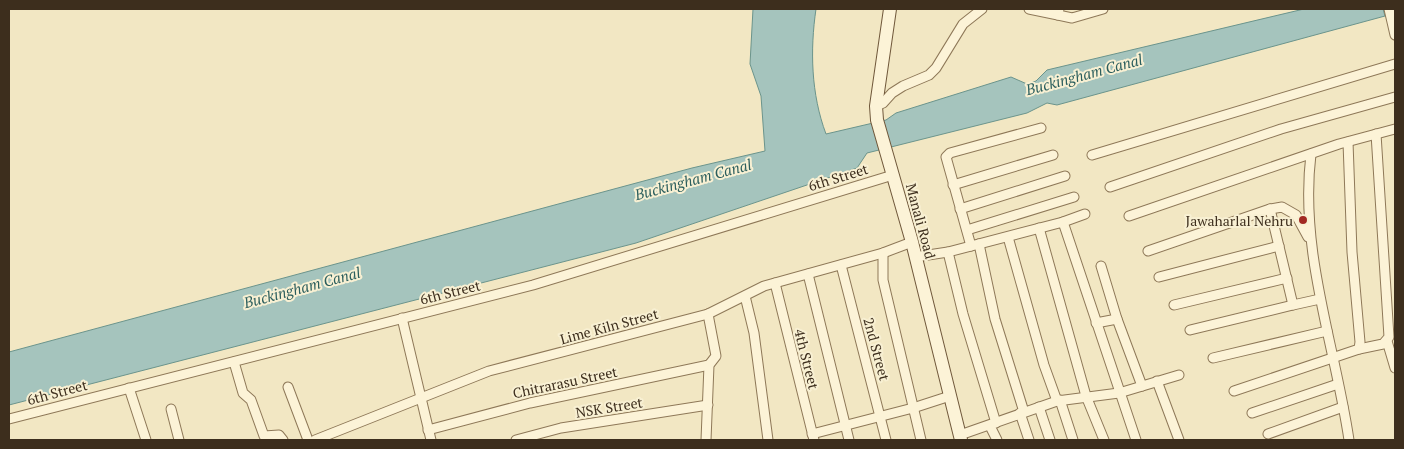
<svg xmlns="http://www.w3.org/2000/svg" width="1404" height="449" font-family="'PT Serif',serif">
<rect width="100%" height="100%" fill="#f2e7c3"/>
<!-- water -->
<path fill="#a5c4bd" stroke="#6b948c" d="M 753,9 L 816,9 C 810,50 811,94 826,134 L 886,120 L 896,113 L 1011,77 L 1027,84 L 1036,81 L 1047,70 L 1304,9 L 1383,9 L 1385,16 L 1057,105 L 1047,103 L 1027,113 L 867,153 L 857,168 L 636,243 L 9,405 L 9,352 L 692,168 L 765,151 L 761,96 L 750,64 Z"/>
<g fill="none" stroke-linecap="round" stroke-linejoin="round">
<defs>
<g id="street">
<path d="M 1029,9 L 1058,15"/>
<path d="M 1059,9 L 1058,15 L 1072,18 L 1103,9"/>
<path d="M 1389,9 L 1395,35"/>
<path d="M 876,106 L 883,103 L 892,93 L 903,86 L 929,75 L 936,68 L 963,24 L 982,9"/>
<path d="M 1311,154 C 1299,251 1335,345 1349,440"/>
<path d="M 1092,155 L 1395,64"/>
<path d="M 953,185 L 1053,155"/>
<path d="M 1110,187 L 1281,129 L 1395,97"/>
<path d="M 960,209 L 1065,176"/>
<path d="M 1270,209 L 1293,305 L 1320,299"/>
<path d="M 1129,216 L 1339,144 L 1395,129"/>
<path d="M 1063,222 L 1085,214"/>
<path d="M 1039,228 L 1086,396 L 1104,440"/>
<path d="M 967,230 L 1074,197"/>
<path d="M 1008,237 L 1044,365 L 1057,401"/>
<path d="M 979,244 L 995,319 L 1024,412"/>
<path d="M 971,246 L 946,157 L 950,153 L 1041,128"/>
<path d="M 1148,251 L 1270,209 L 1282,207 L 1296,215 L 1308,237"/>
<path d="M 948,252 L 963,314 L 996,423"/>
<path d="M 883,253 L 883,280 L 921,440"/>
<path d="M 915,257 L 948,252 L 1063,222 L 1136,440"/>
<path d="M 841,265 L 886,440"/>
<path d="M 1101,266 L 1117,319"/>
<path d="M 808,274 L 849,440"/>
<path d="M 1159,277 L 1279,246"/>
<path d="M 775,283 L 814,440"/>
<path d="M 745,296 L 754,333 L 768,440"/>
<path d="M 1174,305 L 1287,278"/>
<path d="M 402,318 L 431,440"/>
<path d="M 1096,323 L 1117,319 L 1142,386"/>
<path d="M 1190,330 L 1293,305"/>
<path d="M 1387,341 L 1395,368"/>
<path d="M 1359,349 L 1383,344 L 1389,337 L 1376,134"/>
<path d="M 1213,358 L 1327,331"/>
<path d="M 234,362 L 243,393 L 251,400 L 264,436 L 279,435 L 283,440"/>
<path d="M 1157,381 L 1179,440"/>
<path d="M 288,387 L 308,440"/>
<path d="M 129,388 L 146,440"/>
<path d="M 1234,391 L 1359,349 L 1360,342 L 1352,252 L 1348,142"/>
<path d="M 1060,400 L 1073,440"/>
<path d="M 1039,407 L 1050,440"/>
<path d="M 171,409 L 179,440"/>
<path d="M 1020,413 L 1029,440"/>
<path d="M 1252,413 L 1338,384"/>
<path d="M 9,419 L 533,285 L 893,175"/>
<path d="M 990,426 L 997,440"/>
<path d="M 428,430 L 530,403 L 709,365"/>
<path d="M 812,434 L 913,408 L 950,396"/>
<path d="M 1268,434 L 1343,407"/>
<path d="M 960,435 L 1057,401 L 1119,393 L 1179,375"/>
<path d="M 315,440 L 489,371 L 708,314 L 764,286 L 883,253 L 912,242"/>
<path d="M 516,440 L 561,428 L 708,405"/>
<path d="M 706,440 L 709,365 L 716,356 L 708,314"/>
</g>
<path id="secondary" d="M 890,9 L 876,106 L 877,120 L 912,242 L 961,440"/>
</defs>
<!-- street casing -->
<use href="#street" stroke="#8e7858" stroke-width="11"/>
<!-- secondary casing -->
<use href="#secondary" stroke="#70583b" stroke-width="14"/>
<!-- street -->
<use href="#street" stroke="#fcf3d7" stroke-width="9"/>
<!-- secondary -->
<use href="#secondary" stroke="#fcf3d7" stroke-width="12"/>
</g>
<!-- markers -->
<circle fill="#a22922" stroke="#f8f0d3" stroke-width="2" cx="1303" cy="220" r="5"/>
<g text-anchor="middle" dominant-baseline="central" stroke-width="4" stroke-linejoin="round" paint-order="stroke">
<!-- street labels -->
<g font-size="14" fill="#3d2e1d" stroke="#f8f0d3">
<text transform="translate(838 177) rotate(-17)">6th Street</text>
<text transform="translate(921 221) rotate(75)">Manali Road</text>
<text transform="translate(450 292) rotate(-14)">6th Street</text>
<text transform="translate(609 326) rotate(-15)">Lime Kiln Street</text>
<text transform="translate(877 349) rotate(75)">2nd Street</text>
<text transform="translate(807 359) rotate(76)">4th Street</text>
<text transform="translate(565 382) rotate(-12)">Chitrarasu Street</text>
<text transform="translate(57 392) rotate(-15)">6th Street</text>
<text transform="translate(609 407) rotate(-9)">NSK Street</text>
</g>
<!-- poi labels -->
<g font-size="14" fill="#3d2e1d" stroke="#f8f0d3" text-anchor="end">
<text x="1293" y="220">Jawaharlal Nehru</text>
</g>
<!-- water labels -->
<g font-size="15" font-style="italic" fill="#2b5e5d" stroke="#f8f0d3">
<text transform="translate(1084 74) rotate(-15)">Buckingham Canal</text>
<text transform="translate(693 179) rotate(-15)">Buckingham Canal</text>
<text transform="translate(302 287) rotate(-15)">Buckingham Canal</text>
</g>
</g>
<!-- border -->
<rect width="1404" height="449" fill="none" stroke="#3d2e1d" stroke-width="20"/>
</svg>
